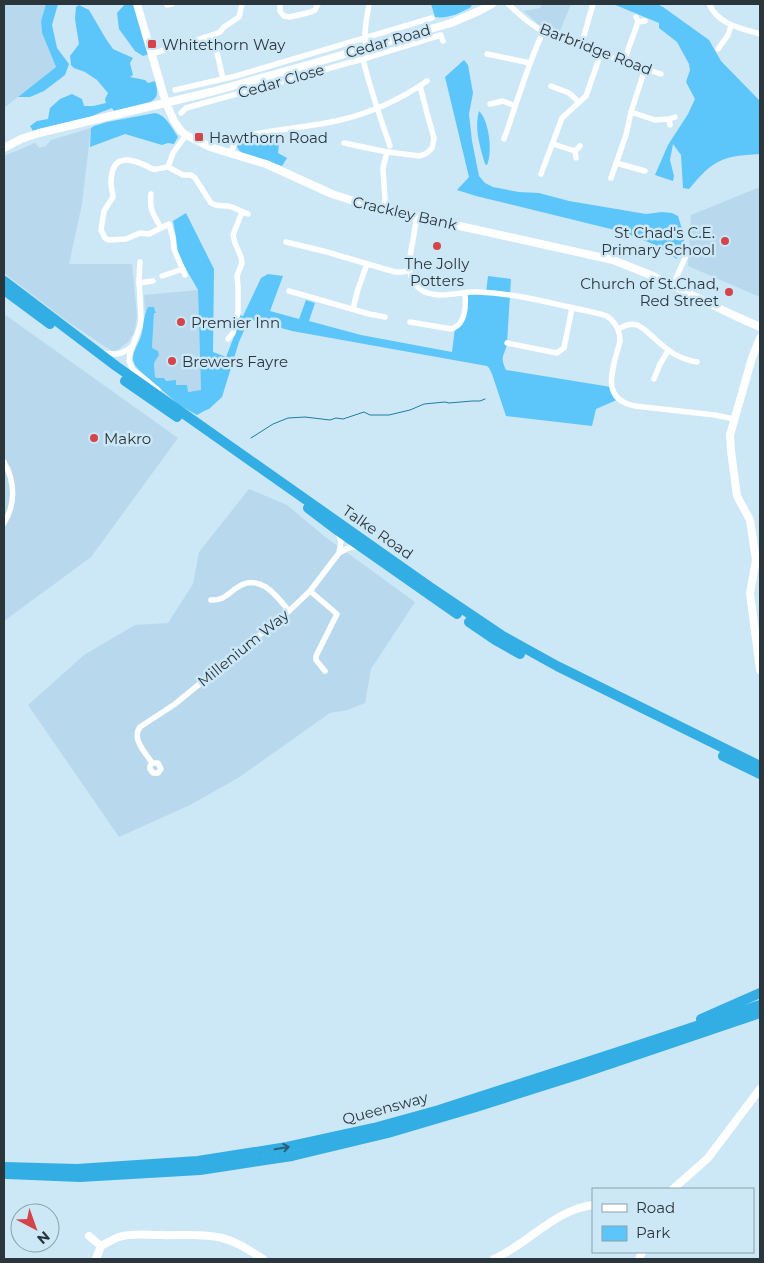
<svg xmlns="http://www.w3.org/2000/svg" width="764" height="1263" font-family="Montserrat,sans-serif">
<rect width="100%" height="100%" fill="#cce7f6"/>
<!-- built -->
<g fill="#b8d9ed">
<path d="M 4,4 L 46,4 L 41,21 L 42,33 L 56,67 L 4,108 Z"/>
<path d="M 540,4 L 571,4 L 560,31 L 540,26 L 524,11 L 540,8 L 542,5 Z"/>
<path d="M 91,128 L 82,204 L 69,264 L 132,264 L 137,316 L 136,323 L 134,333 L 129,341 L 118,350 L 114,351 L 110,350 L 64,319 L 4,273 L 4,156 L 35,143 L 39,148 L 46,146 L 51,140 Z"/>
<path d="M 760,187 L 760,297 L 688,266 L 691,215 Z"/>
<path d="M 198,290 L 201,390 L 188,392 L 166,381 L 164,378 L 157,378 L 155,377 L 154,363 L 155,359 L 152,348 L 154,313 L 156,311 L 154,307 L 148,307 L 145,312 L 144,295 Z"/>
<path d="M 4,314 L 178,438 L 91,557 L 4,621 Z"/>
<path d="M 249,489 L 287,505 L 324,536 L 415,602 L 371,669 L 365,703 L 347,710 L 330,713 L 238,778 L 190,805 L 119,837 L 28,705 L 84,655 L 135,625 L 168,623 L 193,584 L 199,552 Z"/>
</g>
<!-- green -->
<g fill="#5cc6fa">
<path d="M 46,4 L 58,4 L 52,25 L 57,48 L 69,64 L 65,75 L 44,91 L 30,97 L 18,97 L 56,67 L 42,33 L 41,21 Z"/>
<path d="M 125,4 L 134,4 L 149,54 L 143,56 L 135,51 L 119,29 L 117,13 Z"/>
<path d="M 431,4 L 472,4 L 471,7 C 461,13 447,19 435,17 Z"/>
<path d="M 613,4 L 657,4 L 663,7 L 709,40 L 721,61 L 760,101 L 760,154 C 747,155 730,155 718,162 C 706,168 697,180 689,189 L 683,188 L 681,155 L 673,144 L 670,160 L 674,176 L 673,181 L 655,175 L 668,145 L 688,114 L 695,99 L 686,82 L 690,70 L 689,64 L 677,42 L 659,28 L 659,23 Z"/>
<path d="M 79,5 L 89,10 L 106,39 L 113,49 L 133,58 L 130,63 L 133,75 L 130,77 L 145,80 L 148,83 L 155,81 C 157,90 160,97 150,102 L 114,111 L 112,108 L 99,113 L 90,117 L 33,131 L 30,126 L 37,121 L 48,119 L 50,108 L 60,99 L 72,94 L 82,99 L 84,106 L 93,106 L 106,103 L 105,99 L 108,93 L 97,80 L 85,72 L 74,68 L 71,65 L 70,56 L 79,44 L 75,19 L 76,7 Z"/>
<path d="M 464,60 L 468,65 L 473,93 L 469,114 L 472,141 L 479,176 L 485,183 L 493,187 L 519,192 L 539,193 L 569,201 L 646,214 L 662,212 L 672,213 L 678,216 L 682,229 L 684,241 L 677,259 L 658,246 L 623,232 L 476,196 L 457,190 L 469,177 L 445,77 Z"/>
<path d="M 479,111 C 489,120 493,153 487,165 L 485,164 C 480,147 474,128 479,111 Z"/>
<path d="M 155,113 C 166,115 172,128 178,137 L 174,144 L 168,143 L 162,145 L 125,134 L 90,147 L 91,128 L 94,126 L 107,122 Z"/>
<path d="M 280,134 L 278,153 L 287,158 L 282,166 L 244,154 C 236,149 234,144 243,140 Z"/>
<path d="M 186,213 L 214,269 L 213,352 L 226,357 L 235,334 L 238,315 L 243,316 L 261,278 L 268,274 L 283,276 L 270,311 L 299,319 L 306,300 L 315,303 L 309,321 L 361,335 L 452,352 L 455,328 L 460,324 L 465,293 L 486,293 L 488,276 L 511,279 L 507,343 C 505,356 499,356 506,370 L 611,387 L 619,399 L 596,409 L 592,426 L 506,416 L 492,374 L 489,368 L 487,366 L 292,331 L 249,319 L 239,342 L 222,397 L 209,409 L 204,411 L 197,415 L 179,405 L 139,370 C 136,367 134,364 133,360 C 132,352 139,343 141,336 C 144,327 143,316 148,307 L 154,307 L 156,313 L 154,313 L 152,348 L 158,351 L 159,355 L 154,363 L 155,377 L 157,378 L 164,378 L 166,381 L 176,380 L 176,385 L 187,385 L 188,392 L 201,390 L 198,290 L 178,255 L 176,237 L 173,221 Z"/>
</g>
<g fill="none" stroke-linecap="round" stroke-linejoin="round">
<!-- stream -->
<path stroke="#1d7ea5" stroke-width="1" d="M 251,438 L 273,424 L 288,418 L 305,417 L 330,420 L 336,418 L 343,419 L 364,412 L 370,415 L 389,415 L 410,410 L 424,404 L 445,402 L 449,403 L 472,401 L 480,401 L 485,399"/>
<!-- street -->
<g stroke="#fff" stroke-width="5.5">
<path d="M 280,4 L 280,11 L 284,16 L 290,17 L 311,12 L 315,10 L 318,4"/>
<path d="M 508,4 L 526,20 L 543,32 L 645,69 L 661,74"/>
<path d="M 709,4 C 719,25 740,28 760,34"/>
<path d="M 167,5 L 172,4"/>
<path d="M 636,17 L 638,22 L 645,21"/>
<path d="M 213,35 L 223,79"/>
<path d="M 581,46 L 593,4"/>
<path d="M 366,48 C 363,33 367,19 369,4"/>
<path d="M 718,49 L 728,35 L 731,26"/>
<path d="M 151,54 L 213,35 L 220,32 L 224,27 L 239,17 L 242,4"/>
<path d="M 487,54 L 530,63"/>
<path d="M 363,59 C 370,89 380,117 390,146"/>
<path d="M 624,61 L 638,22"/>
<path d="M 551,86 L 569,93 L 579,102"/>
<path d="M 175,90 L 236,76 L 432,18"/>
<path d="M 490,104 L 503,101 L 515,106"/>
<path d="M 631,112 L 655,120 L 669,119"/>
<path d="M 181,113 L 186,108 L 363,59 L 441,35 L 443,41"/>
<path d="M 670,125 L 669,119 L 675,117"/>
<path d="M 504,139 C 517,103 527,66 543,32"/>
<path d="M 344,143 L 387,152 L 420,156 L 427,153 L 432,148 L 434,138 L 428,117 L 420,86"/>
<path d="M 553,144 L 575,151"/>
<path d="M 231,153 L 235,142 L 237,138 C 271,129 306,128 340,120 C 371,113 401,99 427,81"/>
<path d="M 576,158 L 575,151 L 580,146"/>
<path d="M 616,163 L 645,171"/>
<path d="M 168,167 L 183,175 L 191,175 L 195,178 L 211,203 C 217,207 221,205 228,206 C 234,207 242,212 248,214"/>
<path d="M 541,174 L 562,118 L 586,96 L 601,53"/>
<path d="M 611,178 L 626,135 L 631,112 L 645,69"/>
<path d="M 151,194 C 149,210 154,215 161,228"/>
<path d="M 383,209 L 385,200 L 383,168 L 387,152"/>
<path d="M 417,216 L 409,263 C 409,275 413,286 425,292 C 442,299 461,291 478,292 C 510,293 538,300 569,307 C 581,310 595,312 607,316 C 616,323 620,330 620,341 C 614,366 598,399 635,406 L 715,415 L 734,419"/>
<path d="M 286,242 L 327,252 L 395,272 L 403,272 L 409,270"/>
<path d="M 140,262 L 139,279 L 141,318 L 140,326 L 130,353 L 129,361 L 133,370 L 158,390"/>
<path d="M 185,275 L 174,249 L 173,238 L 169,224 L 149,234 L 140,233 L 126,239 L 109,240 L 105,238 L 101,230 L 104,211 L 113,197 C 113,191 110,186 111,181 C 112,159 123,156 142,164 C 146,165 149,168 153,169 C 158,170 163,167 168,167 L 173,153 L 186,135"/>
<path d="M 162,276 L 183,269"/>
<path d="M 139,283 L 153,281"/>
<path d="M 673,285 L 685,258"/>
<path d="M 289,291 L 369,314 L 385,317"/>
<path d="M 353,309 L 358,289 L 367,264"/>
<path d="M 410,322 L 451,329 C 466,325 466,305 465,293"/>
<path d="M 618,329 C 624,326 630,323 637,325 C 643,327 648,333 653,337 C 667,350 678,359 697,362"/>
<path d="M 228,339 L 233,333 L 238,312 L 238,286 L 237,276 L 242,263 L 241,257 L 235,243 L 233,235 L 242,212"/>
<path d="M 507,343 L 557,353 L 561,350 L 564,348 L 572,308"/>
<path d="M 103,353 C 114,355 122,355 131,347"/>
<path d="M 654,379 L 660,364 L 668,351"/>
<path d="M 4,462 C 15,481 16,504 4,523"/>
<path d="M 338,533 L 341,542 L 339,553"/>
<path d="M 310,591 L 337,614 L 316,656 L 316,660 L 325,671"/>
<path d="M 211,600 C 225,600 227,594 238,587 C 260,573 276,595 289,611"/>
<path d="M 152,763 L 150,766 L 150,769 L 153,773 L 158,773 L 161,769 L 158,763 L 152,763 C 146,753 131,739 140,727 L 175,704 L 289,611 L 310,591 L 339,553 L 350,547 L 360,547"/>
</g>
<!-- secondary -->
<g stroke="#fff" stroke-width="8">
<path d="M 137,4 L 166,103 L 174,121 L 181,131 L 186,135 L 210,147 L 266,164 L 332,194 L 360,203 L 383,209 L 613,260 L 653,276 L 733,315 L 760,327"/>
<path d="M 4,148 L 21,139 L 39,133 L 211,92 L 304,66 L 451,23 L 479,11 L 492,4"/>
<path d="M 760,338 L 752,358 L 730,435 L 731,451 L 737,496 L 750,520 L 756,560 L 750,593 L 760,670"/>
<path d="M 673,1189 L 708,1158 L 760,1089"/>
<path d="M 89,1236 L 101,1246"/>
<path d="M 96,1259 L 101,1246 C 107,1243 113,1239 119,1237 C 131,1233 148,1235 161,1235 C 182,1236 201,1233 222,1238 C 238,1242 250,1251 263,1259"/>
<path d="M 494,1259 C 528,1244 554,1210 593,1205"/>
<path d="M 639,1259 L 642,1252"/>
</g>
<!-- highway -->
<g stroke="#32aee5" stroke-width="10">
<path d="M 4,281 L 116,366 L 430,587 L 501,635 L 557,666 L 760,766"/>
<path d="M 4,290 L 50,324"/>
<path d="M 125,381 L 177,417"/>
<path d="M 308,508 L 337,530 L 457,614"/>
<path d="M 469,622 L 497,641 L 520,654"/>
<path d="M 723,756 L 760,774"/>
<path d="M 701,1019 L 760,993"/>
<path d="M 4,1167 L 77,1169 L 198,1161 L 287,1147 L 374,1128 L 439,1110 L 621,1051 L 760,1005"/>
<path d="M 7,1174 L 80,1177 L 200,1170 L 292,1156 L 388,1133 L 476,1107 L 580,1074 L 760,1013"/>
</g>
</g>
<!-- one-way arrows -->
<defs><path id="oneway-shaft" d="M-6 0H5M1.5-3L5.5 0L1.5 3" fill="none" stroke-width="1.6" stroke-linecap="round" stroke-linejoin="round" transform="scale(1.25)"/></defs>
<use stroke="#2d6077" href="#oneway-shaft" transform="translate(282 1148) rotate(-10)"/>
<!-- markers -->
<g fill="#d44449" stroke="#cce7f6" stroke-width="2">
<rect x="147" y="39" width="10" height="10" rx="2.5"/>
<rect x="194" y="132" width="10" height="10" rx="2.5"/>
<circle cx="725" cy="241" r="5"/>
<circle cx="437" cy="246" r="5"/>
<circle cx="729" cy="292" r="5"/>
<circle cx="181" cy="322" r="5"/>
<circle cx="172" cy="361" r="5"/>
<circle cx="94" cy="438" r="5"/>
</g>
<g text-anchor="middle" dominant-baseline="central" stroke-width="5" stroke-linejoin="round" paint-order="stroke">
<!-- street labels -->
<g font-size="15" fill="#2b363c" stroke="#cce7f6">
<text transform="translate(388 41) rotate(-16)">Cedar Road</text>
<text transform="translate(596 49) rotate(21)">Barbridge Road</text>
<text transform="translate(281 81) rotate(-16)">Cedar Close</text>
<text transform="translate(405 213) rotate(13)">Crackley Bank</text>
<text transform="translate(378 532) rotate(35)">Talke Road</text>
<text transform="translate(243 648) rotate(-39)">Millenium Way</text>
<text transform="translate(385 1108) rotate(-15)">Queensway</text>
</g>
<!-- poi labels -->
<g font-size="15" fill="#2b363c" stroke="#cce7f6" text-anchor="start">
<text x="162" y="44">Whitethorn Way</text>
<text x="209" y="137">Hawthorn Road</text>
<text x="715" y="232" text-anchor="end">St Chad's C.E.<tspan x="715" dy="17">Primary School</tspan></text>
<text x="437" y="263" text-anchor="middle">The Jolly<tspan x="437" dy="17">Potters</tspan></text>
<text x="719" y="283" text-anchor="end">Church of St.Chad,<tspan x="719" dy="17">Red Street</tspan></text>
<text x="191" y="322">Premier Inn</text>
<text x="182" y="361">Brewers Fayre</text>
<text x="104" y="438">Makro</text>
</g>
</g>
<!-- border -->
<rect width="764" height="1263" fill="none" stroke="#2b363c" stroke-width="10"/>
<!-- legend -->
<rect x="592" y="1188" width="162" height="65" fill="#cce7f6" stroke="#8ca0ac"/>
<rect x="602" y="1204" width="25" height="8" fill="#ffffff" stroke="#8ca0ac"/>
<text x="636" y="1213" font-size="15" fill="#2b363c">Road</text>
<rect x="602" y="1226" width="25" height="15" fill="#5cc6fa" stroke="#8ca0ac"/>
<text x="636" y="1238" font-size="15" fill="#2b363c">Park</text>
<!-- north arrow -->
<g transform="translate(35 1228) rotate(139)"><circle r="24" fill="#cce7f6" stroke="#8ca0ac"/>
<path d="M0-4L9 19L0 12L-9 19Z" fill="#d44449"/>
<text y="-8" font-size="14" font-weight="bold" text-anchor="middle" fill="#2b363c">N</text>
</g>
</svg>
